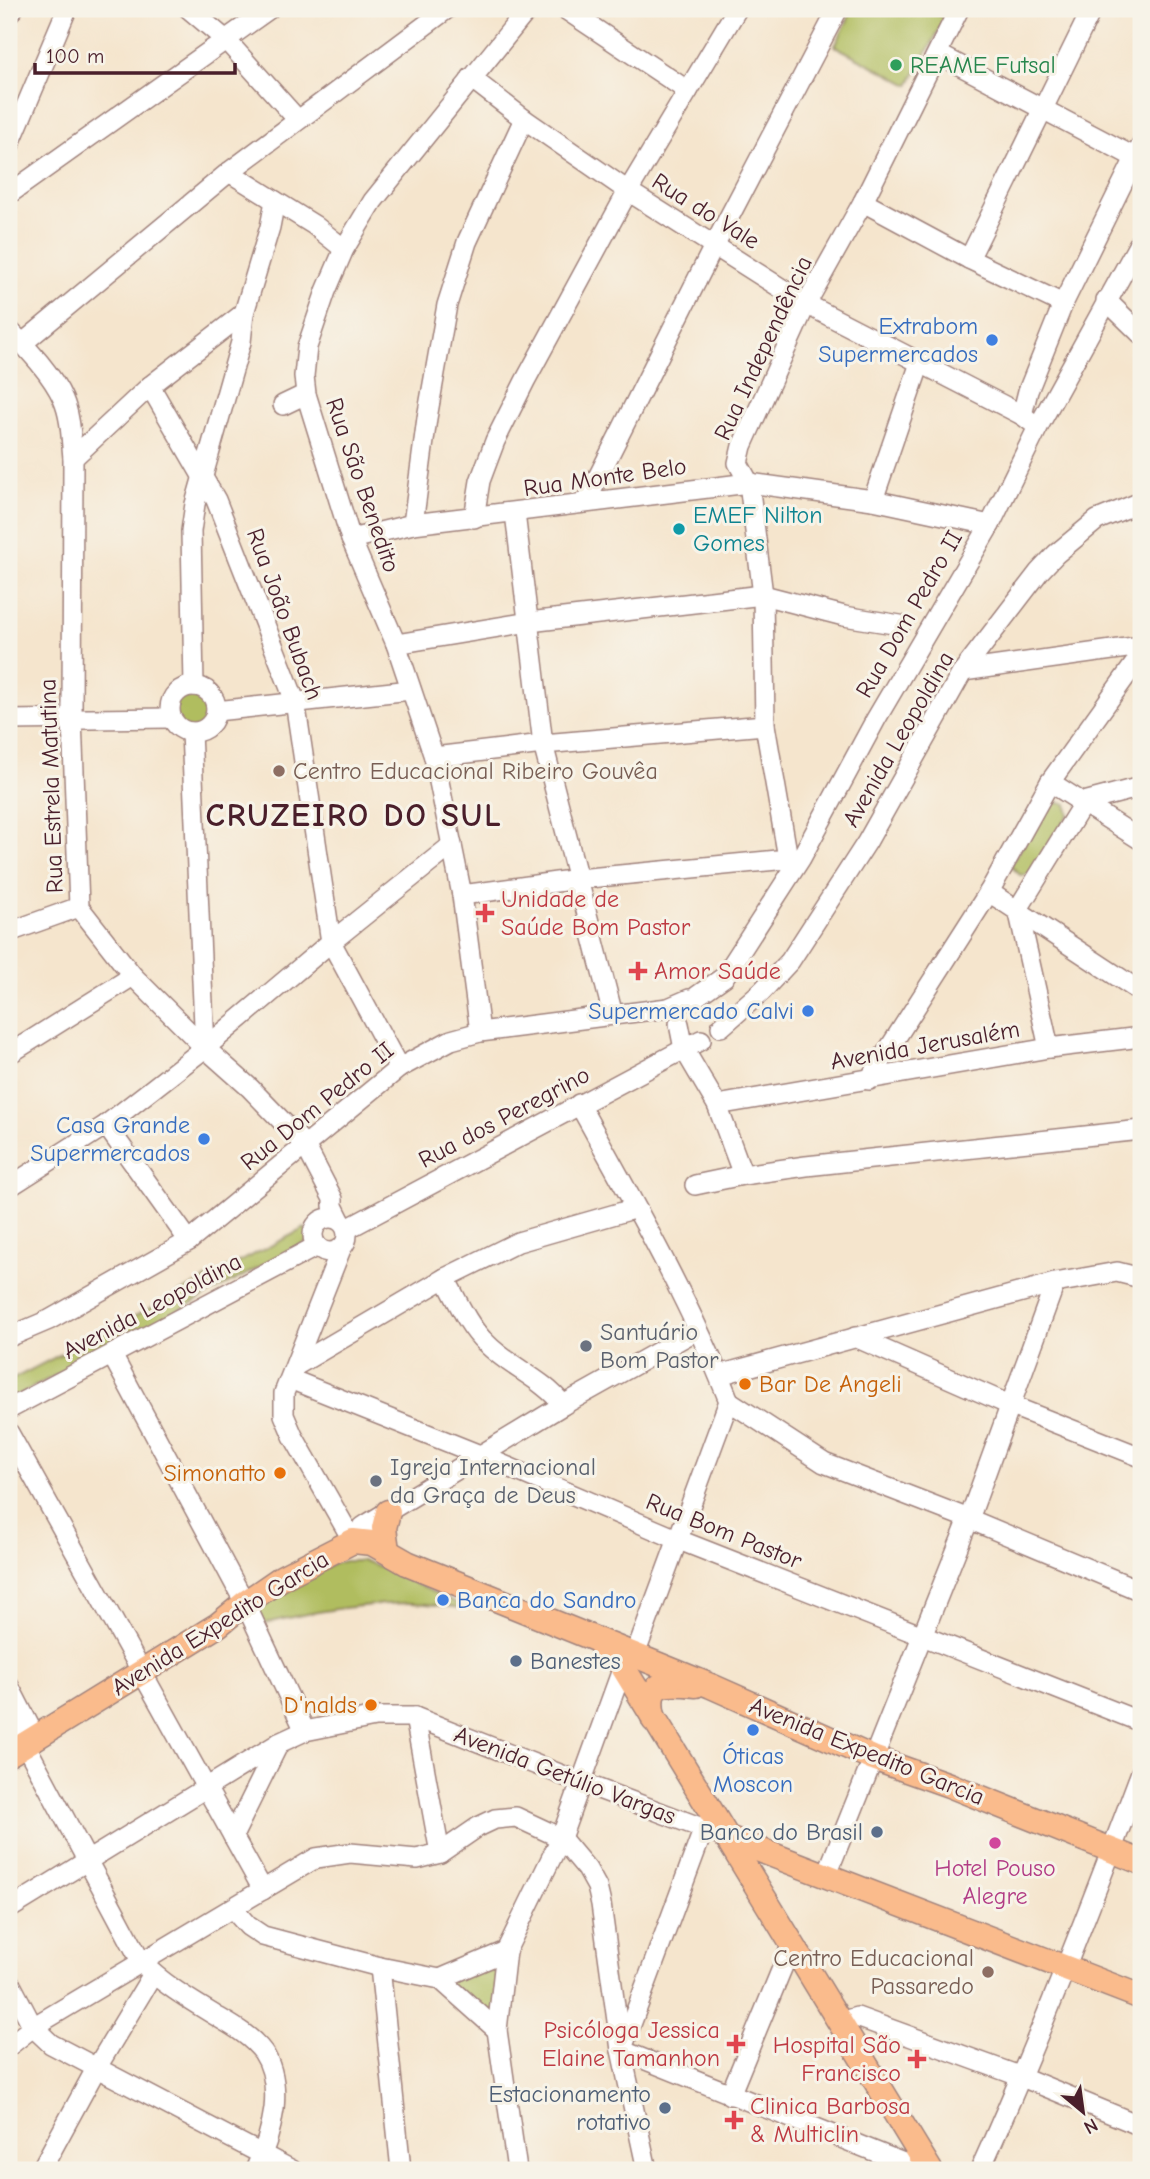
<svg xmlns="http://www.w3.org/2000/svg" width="1150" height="2179" font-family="'Comic Neue',sans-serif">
<rect width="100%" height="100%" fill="#f7f3e8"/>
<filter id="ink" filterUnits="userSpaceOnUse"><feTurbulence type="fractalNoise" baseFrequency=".0143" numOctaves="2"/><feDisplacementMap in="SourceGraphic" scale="14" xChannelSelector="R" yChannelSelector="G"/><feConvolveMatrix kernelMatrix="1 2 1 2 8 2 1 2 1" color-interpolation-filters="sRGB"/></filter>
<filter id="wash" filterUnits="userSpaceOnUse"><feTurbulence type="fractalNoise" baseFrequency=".00686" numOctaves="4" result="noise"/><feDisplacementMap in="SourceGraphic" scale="28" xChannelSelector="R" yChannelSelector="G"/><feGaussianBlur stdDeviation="1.57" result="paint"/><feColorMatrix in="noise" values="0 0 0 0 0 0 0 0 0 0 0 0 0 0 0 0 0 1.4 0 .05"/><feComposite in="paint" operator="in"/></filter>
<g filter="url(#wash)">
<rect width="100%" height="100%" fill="#f5e5cd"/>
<!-- green -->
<g fill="#b0bd5f" stroke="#7d6e45" stroke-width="2">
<path d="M 853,9 L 927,9 L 945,19 L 909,85 L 835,46 Z"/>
<circle cx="193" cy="709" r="23"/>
<path d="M 1051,802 L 1066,804 L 1069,814 L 1030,874 L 1020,875 L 1010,865 Z"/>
<path d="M 305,1228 L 311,1240 L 9,1400 L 9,1381 Z"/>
<path d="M 345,1561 L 364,1561 L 376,1565 L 469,1609 C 449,1607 429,1603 409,1603 C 359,1604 308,1612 259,1625 L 253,1614 C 280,1594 312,1568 345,1561 Z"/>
<path d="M 506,1951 L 497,2030 L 440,1979 Z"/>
</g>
</g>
<g filter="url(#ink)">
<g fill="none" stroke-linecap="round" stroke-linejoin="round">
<defs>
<g id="minor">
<path d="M 189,9 L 227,41 L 298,120"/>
<path d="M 565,9 L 688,91"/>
<path d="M 9,13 L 13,9"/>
<path d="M 938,54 L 1134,157"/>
<path d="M 471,78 L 524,119 L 628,191 L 806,304 L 1022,415 L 1038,427"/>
<path d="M 9,146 L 67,9"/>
<path d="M 229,172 L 314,225 L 344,249"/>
<path d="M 9,194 L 269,9"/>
<path d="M 863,202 L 969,259 L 1063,304"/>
<path d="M 969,259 L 1092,9"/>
<path d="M 1106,300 L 1141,334"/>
<path d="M 9,330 C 27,347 53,376 63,399 C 71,417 71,438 73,458 L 72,718 L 79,907 L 133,976 L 205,1048 L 250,1088 L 305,1145 L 333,1199 L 333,1206 L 340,1220"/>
<path d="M 23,343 L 229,172 L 447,9"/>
<path d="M 150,386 L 216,500 L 295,701 L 331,942 L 399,1068"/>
<path d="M 283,405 L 306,394"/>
<path d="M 1022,415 L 1028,391 L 1063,304 L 1141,146"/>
<path d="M 73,458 L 150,386 L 244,313"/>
<path d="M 873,500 L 920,363"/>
<path d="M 586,501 L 715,244 L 838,9"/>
<path d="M 515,513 L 543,744 L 613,1015"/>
<path d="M 474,518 L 480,481 L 495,441 L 525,381 L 628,191 L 737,9"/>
<path d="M 413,524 L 427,418 L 447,305 L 467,242 L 524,119"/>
<path d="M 351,539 L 413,524 L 749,483 L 873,500 L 990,525"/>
<path d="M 396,644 L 529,622 L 763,595 L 844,616 L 900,625"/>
<path d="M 963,671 L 1141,646"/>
<circle cx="193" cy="709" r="23"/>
<path d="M 194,686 L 191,531 L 195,504 L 241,342 L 244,313 L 270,227 L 275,201"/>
<path d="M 216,711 L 411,690"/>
<path d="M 9,720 L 171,718"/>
<path d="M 191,732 L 205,1048"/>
<path d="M 434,757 L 543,744 L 765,725"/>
<path d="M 1050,782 L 1141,840"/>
<path d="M 788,858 L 765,725 L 763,595 L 749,483 L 738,463 L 742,446 L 806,304 L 863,202 L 959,9"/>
<path d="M 989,892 L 1141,992"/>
<path d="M 462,895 L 578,879 L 798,858"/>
<path d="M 1018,909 L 1084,802 L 1141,787"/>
<path d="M 1018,909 L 1049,1048"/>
<path d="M 9,932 L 79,907"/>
<path d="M 697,996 L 724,977 L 801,858 L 876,719 L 990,525 L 1038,427 L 1141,240"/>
<path d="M 679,1024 L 684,1049 L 717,1105 L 743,1175"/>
<path d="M 721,1027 L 762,991 L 790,961 L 867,842 L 963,671 L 1039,572 L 1056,554 L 1097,520 L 1141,502"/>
<path d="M 480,1032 L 462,895 L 434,757 L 396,644 L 351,539 L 306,394 L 304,376 L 307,347 L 326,291 L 344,249 L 373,201 L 528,9"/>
<path d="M 9,1054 L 133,976"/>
<path d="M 869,1080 L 989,892 L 1050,782 L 1141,655"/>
<path d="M 579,1104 C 632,1200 689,1299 729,1401 L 635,1655"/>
<path d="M 717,1105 L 1049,1048 L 1141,1037"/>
<path d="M 106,1125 L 189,1241"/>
<path d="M 695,1185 L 743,1175 L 806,1166 L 1141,1130"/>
<path d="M 9,1187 L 106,1125 L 205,1048 L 331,942 L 452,845"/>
<circle cx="330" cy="1235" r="17"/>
<path d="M 347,1229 L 701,1040"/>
<path d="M 341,1249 L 284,1393 L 284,1415 L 293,1436 L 353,1541"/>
<path d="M 445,1278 C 457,1300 468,1326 486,1343 C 509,1367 542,1378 563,1405"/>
<path d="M 9,1337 L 49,1320 L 189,1241 L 399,1068 L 451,1040 L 480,1032 L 668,1008 L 689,999"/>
<path d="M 855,1337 L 1012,1406 L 1141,1457"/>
<path d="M 112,1355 L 245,1603 L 305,1731"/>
<path d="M 297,1365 L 445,1278 L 518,1242 L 633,1209 L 638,1211"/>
<path d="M 719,1375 L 1055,1283 L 1117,1272 L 1141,1278"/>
<path d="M 290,1379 L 480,1455 L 679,1540 L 1141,1722"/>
<path d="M 729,1401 L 824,1463 L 969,1519 L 1141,1591"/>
<path d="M 9,1409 L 317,1246"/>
<path d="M 9,1433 L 263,1890"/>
<path d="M 358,1539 L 363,1527 L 369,1523 L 563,1405 L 697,1330"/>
<path d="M 9,1686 L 30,1727"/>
<path d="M 9,1714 L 142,1963 C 164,1985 190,2000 216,2016 C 233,2026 251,2036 263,2052 C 274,2068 276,2089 274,2109 C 271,2131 265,2150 255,2170"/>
<path d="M 415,1717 L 440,1853"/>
<path d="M 233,1836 L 279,1743"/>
<path d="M 827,1874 L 969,1519 L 1055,1283"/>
<path d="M 9,1909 L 279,1743 L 305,1731 L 375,1717 L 415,1717 L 580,1782 L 726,1837"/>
<path d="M 233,1909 L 248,1926 L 263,1936 L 380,1967 L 440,1979 L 506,1951"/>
<path d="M 380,1967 L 401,2170"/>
<path d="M 440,1979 L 497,2030"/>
<path d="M 9,1981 L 33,2027 L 51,2044 L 292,2170"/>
<path d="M 846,2034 L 846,2025 L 850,2019 L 857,2017 L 1022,2077 L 1141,2126"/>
<path d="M 9,2046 L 33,2027 L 316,1858 L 350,1853 L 417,1859 L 440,1853 L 478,1827 L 495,1819 L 516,1817 L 561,1838 L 587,1869 L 597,1887 L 601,1904 L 621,2050 L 647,2170"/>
<path d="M 623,2046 L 704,1828"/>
<path d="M 621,2050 L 921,2170"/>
<path d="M 730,2095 L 792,1944"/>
<path d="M 41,2170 L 97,2067 L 153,1974"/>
<path d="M 517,2170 L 497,2030 L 506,1951 L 561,1838 L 623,1667"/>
<path d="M 980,2170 C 1039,2039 1091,1906 1141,1772"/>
</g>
<g id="major">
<path d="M 387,1550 L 384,1528 L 388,1512"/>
<path d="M 602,1647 L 614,1656 L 623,1667 L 930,2170"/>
<path d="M 654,1720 C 644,1681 663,1682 696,1685"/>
<path d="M 9,1754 L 218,1625 L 245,1603 L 283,1577 L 353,1541 L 372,1543 L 407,1563 L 711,1686 L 873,1758 L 949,1785 L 1141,1862"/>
<path d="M 726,1837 L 1141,1997"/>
</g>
</defs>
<!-- minor casing -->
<use href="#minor" stroke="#a0827c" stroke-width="22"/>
<!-- major casing -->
<use href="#major" stroke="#a0827c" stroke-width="27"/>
<!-- minor -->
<use href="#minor" stroke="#fff" stroke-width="19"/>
<!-- major -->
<use href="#major" stroke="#fabb8c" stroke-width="24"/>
</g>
</g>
<!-- markers -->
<circle fill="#2e9e5b" stroke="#f7f3e8" stroke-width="2.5" cx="896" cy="65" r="7"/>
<g fill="#3f7fe0" stroke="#f7f3e8" stroke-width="2.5">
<circle cx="992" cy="340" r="7"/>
<circle cx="808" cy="1011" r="7"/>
<circle cx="204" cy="1139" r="7"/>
<circle cx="443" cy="1600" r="7"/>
<circle cx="753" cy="1730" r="7"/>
</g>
<circle fill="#0f9aa8" stroke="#f7f3e8" stroke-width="2.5" cx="679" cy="529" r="7"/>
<g fill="#8d6e63" stroke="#f7f3e8" stroke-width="2.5">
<circle cx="279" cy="771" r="7"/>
<circle cx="988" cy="1972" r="7"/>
</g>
<g fill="#e0444e" stroke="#f7f3e8" stroke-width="2.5">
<path d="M481.5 902.5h7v7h7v7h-7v7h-7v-7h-7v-7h7z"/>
<path d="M634.5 960.5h7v7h7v7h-7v7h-7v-7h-7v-7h7z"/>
<path d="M732.5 2033.5h7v7h7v7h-7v7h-7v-7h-7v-7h7z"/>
<path d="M913.5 2048.5h7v7h7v7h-7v7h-7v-7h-7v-7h7z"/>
<path d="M730.5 2109.5h7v7h7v7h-7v7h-7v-7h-7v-7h7z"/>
</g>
<g fill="#6b7280" stroke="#f7f3e8" stroke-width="2.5">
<circle cx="586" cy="1346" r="7"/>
<circle cx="376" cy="1481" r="7"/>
</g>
<g fill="#e8710a" stroke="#f7f3e8" stroke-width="2.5">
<circle cx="745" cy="1384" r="7"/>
<circle cx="280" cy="1473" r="7"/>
<circle cx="371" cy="1705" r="7"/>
</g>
<g fill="#5c6f8a" stroke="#f7f3e8" stroke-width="2.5">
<circle cx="516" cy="1661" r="7"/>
<circle cx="877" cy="1832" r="7"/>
<circle cx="665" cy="2108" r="7"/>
</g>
<circle fill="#d1479c" stroke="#f7f3e8" stroke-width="2.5" cx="995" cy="1843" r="7"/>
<g text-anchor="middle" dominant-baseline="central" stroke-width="6" stroke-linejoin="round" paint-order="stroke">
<!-- leisure labels -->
<g font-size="24" fill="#27864d" stroke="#f7f3e8" text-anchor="start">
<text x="910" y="65">REAME Futsal</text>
</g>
<!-- street labels -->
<g font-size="24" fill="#4a1f2b" stroke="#f7f3e8">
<text transform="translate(706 211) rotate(32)">Rua do Vale</text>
<text transform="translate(763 348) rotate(-65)">Rua Independência</text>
<text transform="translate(605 477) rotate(-8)">Rua Monte Belo</text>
<text transform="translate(363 485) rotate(71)">Rua São Benedito</text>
<text transform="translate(285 614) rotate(70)">Rua João Bubach</text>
<text transform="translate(909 614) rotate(-60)">Rua Dom Pedro II</text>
<text transform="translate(898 739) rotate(-60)">Avenida Leopoldina</text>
<text transform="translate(51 786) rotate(-92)">Rua Estrela Matutina</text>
<text transform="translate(925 1045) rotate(-10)">Avenida Jerusalém</text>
<text transform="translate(317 1106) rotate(-39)">Rua Dom Pedro II</text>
<text transform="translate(504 1117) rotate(-28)">Rua dos Peregrino</text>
<text transform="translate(152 1306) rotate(-28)">Avenida Leopoldina</text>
<text transform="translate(724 1531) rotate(22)">Rua Bom Pastor</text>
<text transform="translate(220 1623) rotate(-32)">Avenida Expedito Garcia</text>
<text transform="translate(867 1751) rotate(22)">Avenida Expedito Garcia</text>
<text transform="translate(565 1775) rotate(21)">Avenida Getúlio Vargas</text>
</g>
<!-- shop labels -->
<g font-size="24" fill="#366cbe" stroke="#f7f3e8" text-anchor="end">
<text x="978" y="326">Extrabom<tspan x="978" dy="28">Supermercados</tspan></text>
<text x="794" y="1011">Supermercado Calvi</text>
<text x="190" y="1125">Casa Grande<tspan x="190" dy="28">Supermercados</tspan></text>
<text x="457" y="1600" text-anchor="start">Banca do Sandro</text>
<text x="753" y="1756" text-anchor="middle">Óticas<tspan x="753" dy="28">Moscon</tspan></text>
</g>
<!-- culture labels -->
<g font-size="24" fill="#0d838f" stroke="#f7f3e8" text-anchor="start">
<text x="693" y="515">EMEF Nilton<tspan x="693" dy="28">Gomes</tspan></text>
</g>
<!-- education labels -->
<g font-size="24" fill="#785e54" stroke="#f7f3e8" text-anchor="start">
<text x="293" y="771">Centro Educacional Ribeiro Gouvêa</text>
<text x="974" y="1958" text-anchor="end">Centro Educacional<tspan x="974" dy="28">Passaredo</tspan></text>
</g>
<!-- health labels -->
<g font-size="24" fill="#be3a42" stroke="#f7f3e8" text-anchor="start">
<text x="501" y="899">Unidade de<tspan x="501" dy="28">Saúde Bom Pastor</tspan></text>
<text x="654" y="971">Amor Saúde</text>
<text x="720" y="2030" text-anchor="end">Psicóloga Jessica<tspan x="720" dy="28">Elaine Tamanhon</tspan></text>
<text x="901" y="2045" text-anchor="end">Hospital São<tspan x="901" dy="28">Francisco</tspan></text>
<text x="750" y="2106">Clinica Barbosa<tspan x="750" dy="28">&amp; Multiclin</tspan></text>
</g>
<!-- worship labels -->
<g font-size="24" fill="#5b616d" stroke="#f7f3e8" text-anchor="start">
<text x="600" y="1332">Santuário<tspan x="600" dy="28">Bom Pastor</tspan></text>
<text x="390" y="1467">Igreja Internacional<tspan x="390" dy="28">da Graça de Deus</tspan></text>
</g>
<!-- food labels -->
<g font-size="24" fill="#c56008" stroke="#f7f3e8" text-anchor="end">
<text x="759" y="1384" text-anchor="start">Bar De Angeli</text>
<text x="266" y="1473">Simonatto</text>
<text x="357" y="1705">D'nalds</text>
</g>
<!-- service labels -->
<g font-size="24" fill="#4e5e75" stroke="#f7f3e8" text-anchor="end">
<text x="530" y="1661" text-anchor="start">Banestes</text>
<text x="863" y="1832">Banco do Brasil</text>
<text x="651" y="2094">Estacionamento<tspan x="651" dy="28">rotativo</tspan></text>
</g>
<!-- hotel labels -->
<g font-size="24" fill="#b23c85" stroke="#f7f3e8">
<text x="995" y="1868">Hotel Pouso<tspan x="995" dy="28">Alegre</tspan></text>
</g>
<!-- district labels -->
<g font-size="32" font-weight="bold" letter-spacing="2" fill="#4a1f2b" stroke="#f7f3e8">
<text x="354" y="815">CRUZEIRO DO SUL</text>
</g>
</g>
<!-- margin -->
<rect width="1150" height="2179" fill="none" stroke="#f7f3e8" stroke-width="35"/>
<!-- north arrow -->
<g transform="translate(1083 2112) rotate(151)" stroke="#f7f3e8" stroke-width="5" paint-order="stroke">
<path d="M0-5L12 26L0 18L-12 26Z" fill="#4a1f2b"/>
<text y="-10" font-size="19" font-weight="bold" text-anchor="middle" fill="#4a1f2b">N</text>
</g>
<!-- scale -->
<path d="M35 63v10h200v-10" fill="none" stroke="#4a1f2b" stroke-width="3.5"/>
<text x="46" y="63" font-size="21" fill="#4a1f2b" stroke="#f7f3e8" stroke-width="5" paint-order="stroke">100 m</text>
</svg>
